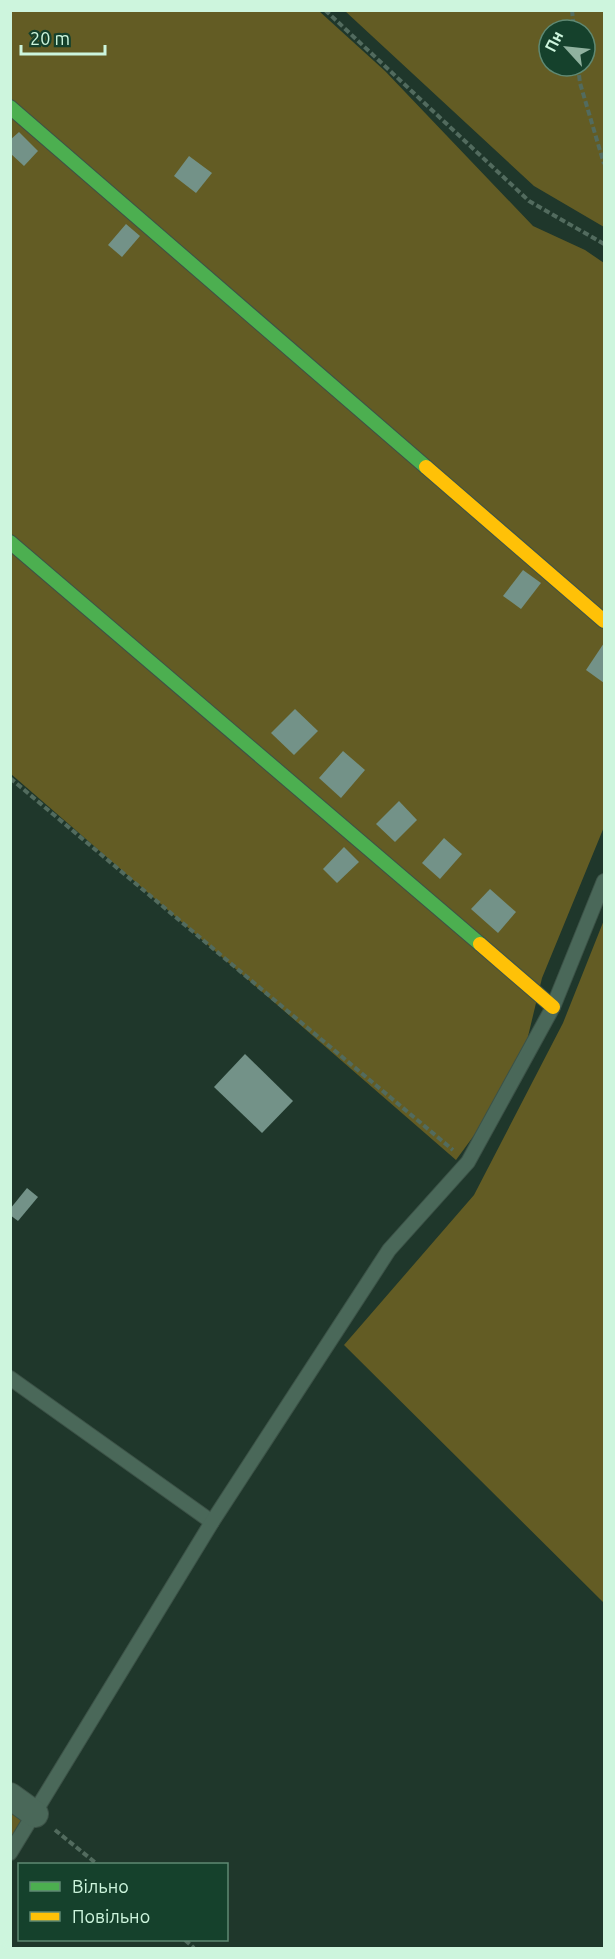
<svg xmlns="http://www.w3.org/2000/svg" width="615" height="1959" font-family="Ubuntu,sans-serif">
<rect width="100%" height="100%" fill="#1f372b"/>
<!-- green -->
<g fill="#635c24" fill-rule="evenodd">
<path d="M 11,11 L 319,11 L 385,71 L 533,226 L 585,250 L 604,263 L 604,827 L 542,978 L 519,1074 L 456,1160 L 11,774 Z"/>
<path d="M 345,11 L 604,11 L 604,227 L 534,186 ZM 549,30 L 585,30 L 585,66 L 549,66 Z"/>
<path d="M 604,920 L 604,1603 L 344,1345 L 474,1195 L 563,1023 Z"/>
<path d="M 11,1801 L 35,1814 L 11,1853 Z"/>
</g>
<!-- building -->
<g fill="#739288">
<path d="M 19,132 L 38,151 L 24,166 L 10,153 L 10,140 Z"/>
<path d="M 189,156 L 212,173 L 196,193 L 174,176 Z"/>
<path d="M 126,224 L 140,236 L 122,257 L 108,245 Z"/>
<path d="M 523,570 L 541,583 L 521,609 L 503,596 Z"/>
<path d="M 604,643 L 604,683 L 586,670 Z"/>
<path d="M 295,709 L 318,731 L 294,755 L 271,733 Z"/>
<path d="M 343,751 L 365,770 L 341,798 L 319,778 Z"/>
<path d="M 399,801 L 417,820 L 395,842 L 376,824 Z"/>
<path d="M 444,838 L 462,854 L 440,879 L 422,863 Z"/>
<path d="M 344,847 L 359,862 L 337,883 L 323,869 Z"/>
<path d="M 490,889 L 516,912 L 498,933 L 471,909 Z"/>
<path d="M 245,1054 L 293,1101 L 262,1133 L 214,1087 Z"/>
<path d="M 27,1188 L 38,1197 L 18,1221 L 10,1215 L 10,1209 Z"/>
</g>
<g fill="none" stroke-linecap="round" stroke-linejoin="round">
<defs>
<g id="lane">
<path d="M 10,1378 L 212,1522"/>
<path d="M 10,1853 L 212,1522 L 389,1250 L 468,1162 L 553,1007 L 604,881"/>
</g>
<path id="street" d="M 10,1796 L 35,1814"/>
<g id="fast">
<path d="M 10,107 L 426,467"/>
<path d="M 10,542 L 480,944"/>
</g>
<g id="slow">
<path d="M 426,467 L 604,621"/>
<path d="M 480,944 L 553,1007"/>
</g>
</defs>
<!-- lane casing -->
<use href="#lane" stroke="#3c5247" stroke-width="16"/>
<!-- street casing -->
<use href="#street" stroke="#3c5247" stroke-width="28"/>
<!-- fast casing -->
<use href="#fast" stroke="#3c5247" stroke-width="16"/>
<!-- slow casing -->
<use href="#slow" stroke="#3c5247" stroke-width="16"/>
<!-- path -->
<g stroke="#526b5e" stroke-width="4" stroke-dasharray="6 3" stroke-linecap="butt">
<path d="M 325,10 L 529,201 L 604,244"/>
<path d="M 572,10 L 574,30"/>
<path d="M 578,66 L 580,83 L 604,164"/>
<path d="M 10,778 L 453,1150"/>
<path d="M 55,1830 L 97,1864"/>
<path d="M 185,1940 L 194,1948"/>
</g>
<!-- lane -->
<use href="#lane" stroke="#4a6859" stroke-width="14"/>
<!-- street -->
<use href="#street" stroke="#4a6859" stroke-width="26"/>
<!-- fast -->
<use href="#fast" stroke="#4caf50" stroke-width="14"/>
<!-- slow -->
<use href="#slow" stroke="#ffc107" stroke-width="14"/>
</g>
<!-- border -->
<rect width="615" height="1959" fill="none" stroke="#cdf5dd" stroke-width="24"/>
<!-- legend -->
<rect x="18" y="1863" width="210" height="78" fill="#15412c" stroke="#5f8973" stroke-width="1.5"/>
<rect x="30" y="1882" width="30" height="9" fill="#4caf50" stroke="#5f8973" stroke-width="1.5"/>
<text x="72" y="1893" font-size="18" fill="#cdf5dd">Вільно</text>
<rect x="30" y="1912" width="30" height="9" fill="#ffc107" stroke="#5f8973" stroke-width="1.5"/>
<text x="72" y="1923" font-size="18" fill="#cdf5dd">Повільно</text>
<!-- north arrow -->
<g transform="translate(567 48) rotate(297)"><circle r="28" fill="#15412c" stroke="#5f8973" stroke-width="1.5"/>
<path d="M0-4.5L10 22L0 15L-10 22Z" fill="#90b29f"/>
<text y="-9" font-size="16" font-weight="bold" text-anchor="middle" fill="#cdf5dd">Пн</text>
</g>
<!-- scale -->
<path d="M21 45v9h84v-9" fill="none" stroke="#cdf5dd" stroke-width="3"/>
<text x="30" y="45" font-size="18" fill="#cdf5dd" stroke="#15412c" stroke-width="4.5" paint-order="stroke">20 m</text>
</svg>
